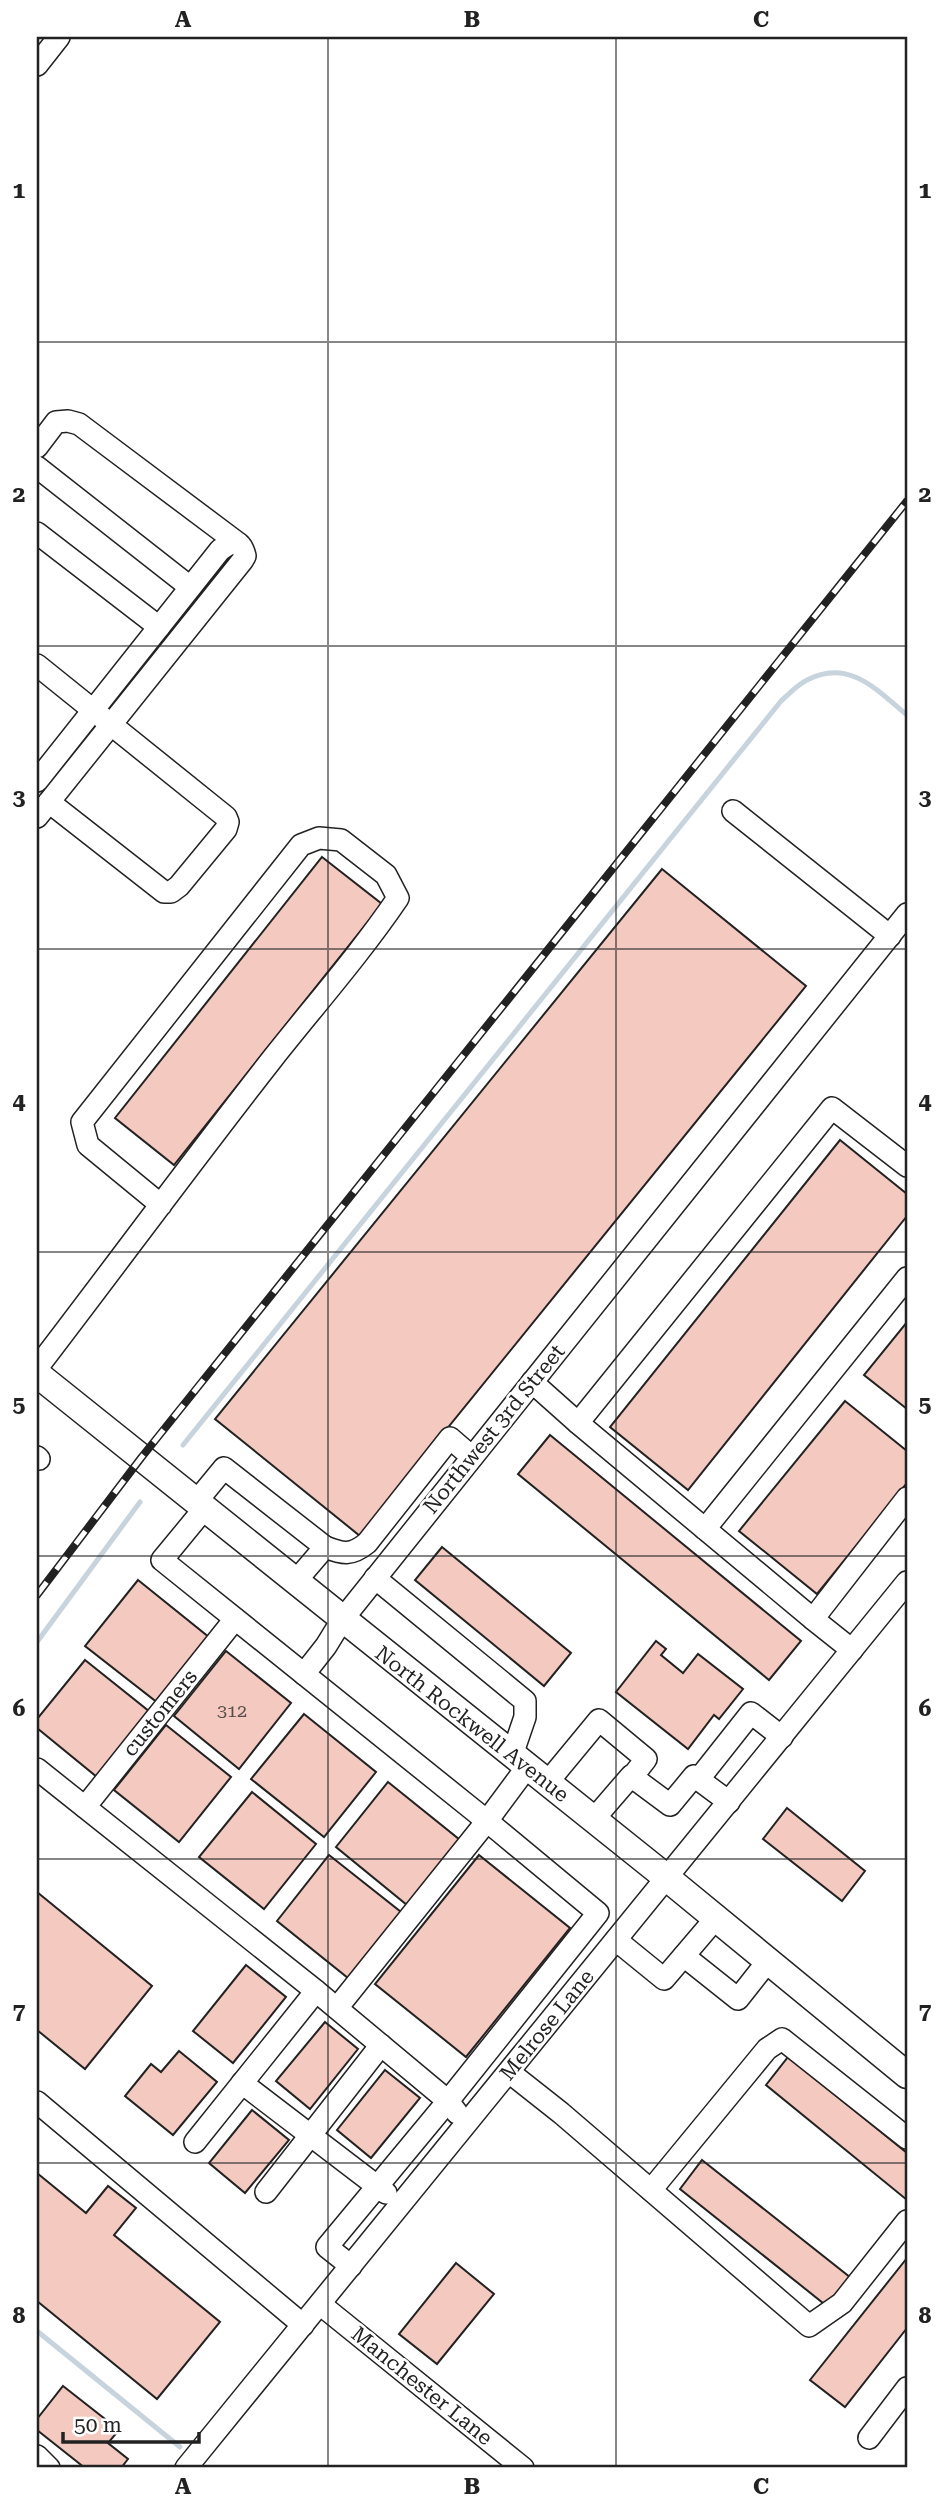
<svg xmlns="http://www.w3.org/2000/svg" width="944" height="2505" font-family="'Roboto Serif',serif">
<rect width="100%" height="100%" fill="#fff"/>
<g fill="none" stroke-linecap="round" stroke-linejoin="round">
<!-- stream -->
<g stroke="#c7d3dd" stroke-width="5">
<path d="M 183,1445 L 781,701 C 789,694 797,685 807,680 C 849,658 877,690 907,715"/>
<path d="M 37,1642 L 140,1502"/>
<path d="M 37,2331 L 180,2447"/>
</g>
</g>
<!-- building -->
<g fill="#f3c9c0" stroke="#222" stroke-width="2">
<path d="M 322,857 L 382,904 L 174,1165 L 115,1118 Z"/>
<path d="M 662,869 L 806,986 L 360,1536 L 215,1419 Z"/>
<path d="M 840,1140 L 907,1194 L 907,1216 L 688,1490 L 610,1427 Z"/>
<path d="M 907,1322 L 907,1409 L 864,1375 Z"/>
<path d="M 845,1401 L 907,1451 L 907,1483 L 817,1594 L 739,1531 Z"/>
<path d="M 550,1435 L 801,1641 L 769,1680 L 518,1474 Z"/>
<path d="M 442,1547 L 571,1653 L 544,1686 L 415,1580 Z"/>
<path d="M 138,1580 L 210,1638 L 158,1703 L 85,1646 Z"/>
<path d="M 656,1641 L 666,1649 L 661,1655 L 683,1673 L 698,1654 L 743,1689 L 719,1719 L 714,1715 L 688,1749 L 616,1692 Z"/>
<path d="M 226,1651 L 291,1703 L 239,1769 L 174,1716 Z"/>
<path d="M 85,1660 L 150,1712 L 97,1777 L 37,1728 L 37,1719 Z"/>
<path d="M 304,1714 L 376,1772 L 324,1837 L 251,1779 Z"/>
<path d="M 166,1725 L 231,1777 L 179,1842 L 114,1790 Z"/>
<path d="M 388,1782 L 460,1840 L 407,1905 L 336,1847 Z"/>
<path d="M 252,1792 L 316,1844 L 264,1909 L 199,1857 Z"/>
<path d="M 787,1808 L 865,1871 L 842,1901 L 763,1839 Z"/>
<path d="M 329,1855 L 401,1912 L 348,1978 L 277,1921 Z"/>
<path d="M 479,1855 L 570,1928 L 466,2057 L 375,1984 Z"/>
<path d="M 37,1892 L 152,1986 L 85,2069 L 37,2030 Z"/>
<path d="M 246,1965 L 286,1997 L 233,2063 L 193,2031 Z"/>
<path d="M 325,2022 L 358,2049 L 310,2109 L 276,2081 Z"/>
<path d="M 179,2051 L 217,2082 L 173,2135 L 125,2096 L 151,2064 L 161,2072 Z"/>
<path d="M 788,2057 L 907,2153 L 907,2200 L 766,2085 Z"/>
<path d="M 385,2070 L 420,2098 L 371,2158 L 337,2130 Z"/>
<path d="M 252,2110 L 289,2140 L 245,2193 L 209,2163 Z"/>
<path d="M 702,2160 L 851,2278 L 828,2307 L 680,2189 Z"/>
<path d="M 37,2173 L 86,2213 L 108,2186 L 136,2208 L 114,2235 L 220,2322 L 157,2399 L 37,2301 Z"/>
<path d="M 907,2258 L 907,2328 L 845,2407 L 810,2380 Z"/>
<path d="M 456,2263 L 494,2294 L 437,2364 L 399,2334 Z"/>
<path d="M 63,2386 L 119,2430 L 108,2443 L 128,2459 L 121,2468 L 85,2468 L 37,2430 L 37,2419 Z"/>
</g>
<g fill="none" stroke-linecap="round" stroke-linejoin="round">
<defs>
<g id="minor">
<path d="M 37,65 L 59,37"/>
<path d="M 37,447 L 56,422 L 68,421 L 79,424 L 239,544"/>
<path d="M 37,467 L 190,587"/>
<path d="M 37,533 L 159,627"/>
<path d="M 37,665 L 226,817 L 228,822 L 226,829 L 179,886 L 171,892 L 164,892 L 49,802"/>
<path d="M 37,781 L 220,550 C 232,541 241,539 245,556 L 242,561 L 37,817"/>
<path d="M 733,811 L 890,936"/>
<path d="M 37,1368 C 116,1265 193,1160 273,1058 C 315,1005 360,954 398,898 L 386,875 L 341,840 L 319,838 L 301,845 L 82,1122 L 88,1145 L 161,1205"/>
<path d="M 532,1382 L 578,1423 L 832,1108 L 907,1166"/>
<path d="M 578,1423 L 813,1619"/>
<path d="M 37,1457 L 39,1459"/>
<path d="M 196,1502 L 224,1468 L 325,1547 L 295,1582"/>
<path d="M 204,1509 L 162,1560 L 487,1821 L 598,1913 L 448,2101 L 327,2247 L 351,2266"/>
<path d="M 705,1529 L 907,1278"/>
<path d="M 325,1547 C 343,1554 351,1556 367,1543 L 450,1438 L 472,1457"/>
<path d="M 375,1578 L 525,1701 L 525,1717 L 512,1755"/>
<path d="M 852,1650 L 813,1619 L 907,1498"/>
<path d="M 304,1674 L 326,1646 L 342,1620 L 907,914"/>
<path d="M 37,1769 L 316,1991 L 448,2101 L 457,2113"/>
<path d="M 698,1780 L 751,1713 L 782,1737"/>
<path d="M 547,1783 L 599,1720 L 646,1759 L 632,1777"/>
<path d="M 85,1807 L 235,1619"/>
<path d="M 593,1820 L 631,1776 L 670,1805 L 694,1776 L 729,1802"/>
<path d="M 616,1940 L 664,1979 L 716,1918"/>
<path d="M 684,1956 L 738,1999 L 768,1961"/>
<path d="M 337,2008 L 487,1821 L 527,1767"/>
<path d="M 509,2072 L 561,2113 L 809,2326 L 842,2303 L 907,2221"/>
<path d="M 242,2083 L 386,2193"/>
<path d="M 37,2102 L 303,2325"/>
<path d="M 195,2142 L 316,1991"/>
<path d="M 651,2190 L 767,2049 L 782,2039 L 907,2138"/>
<path d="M 266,2192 L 381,2045"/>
<path d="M 320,2304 L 523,2468"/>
<path d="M 869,2438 L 907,2388"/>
<path d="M 37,2456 L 49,2468"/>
<path d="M 186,2468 L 907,1582"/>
</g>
<path id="major" d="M 37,1374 L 667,1878 L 907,2075"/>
</defs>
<!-- minor casing -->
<use href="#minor" stroke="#222" stroke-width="24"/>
<!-- major casing -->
<use href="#major" stroke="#222" stroke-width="29"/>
<!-- minor -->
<use href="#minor" stroke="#fff" stroke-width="21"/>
<!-- major -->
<use href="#major" stroke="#fff" stroke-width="26"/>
<defs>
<path id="rail" d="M 37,1595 L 141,1458 L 907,501"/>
</defs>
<!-- rail casing -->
<use href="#rail" stroke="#222" stroke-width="8"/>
<!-- rail -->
<use href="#rail" stroke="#fff" stroke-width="5" stroke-dasharray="16" stroke-linecap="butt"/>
</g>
<!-- grid -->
<path fill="none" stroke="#222" stroke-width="2" stroke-opacity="0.55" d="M 328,37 L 328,2468M 616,37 L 616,2468M 37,342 L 907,342M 37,646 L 907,646M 37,949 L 907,949M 37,1252 L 907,1252M 37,1556 L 907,1556M 37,1859 L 907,1859M 37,2163 L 907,2163"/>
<g text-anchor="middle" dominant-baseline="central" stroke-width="5" stroke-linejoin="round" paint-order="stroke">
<!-- number labels -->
<g font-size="18" fill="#564c4a">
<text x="232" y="1710">312</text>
</g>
<!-- street labels -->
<g font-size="21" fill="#222" stroke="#fff">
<text transform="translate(494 1429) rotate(-51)">Northwest 3rd Street</text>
<text transform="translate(160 1713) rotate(-51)">customers</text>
<text transform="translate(472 1724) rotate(38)">North Rockwell Avenue</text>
<text transform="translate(547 2025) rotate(-51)">Melrose Lane</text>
<text transform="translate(422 2386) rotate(39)">Manchester Lane</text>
</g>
</g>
<!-- border -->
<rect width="944" height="2505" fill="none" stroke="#ffffff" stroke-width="77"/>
<!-- scale -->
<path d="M63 2432v10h136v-10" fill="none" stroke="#222222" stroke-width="3.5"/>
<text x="74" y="2432" font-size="21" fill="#222222" stroke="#ffffff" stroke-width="5" paint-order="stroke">50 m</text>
<rect x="38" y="38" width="868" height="2428" fill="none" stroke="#222" stroke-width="2.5"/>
<g font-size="23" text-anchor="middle" font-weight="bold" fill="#222">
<text x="183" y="27">A</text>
<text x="472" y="27">B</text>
<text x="761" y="27">C</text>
<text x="19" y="198">1</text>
<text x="925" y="198">1</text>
<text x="19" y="502">2</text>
<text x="925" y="502">2</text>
<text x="19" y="805">3</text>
<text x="925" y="805">3</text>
<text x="19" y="1109">4</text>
<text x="925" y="1109">4</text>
<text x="19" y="1412">5</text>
<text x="925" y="1412">5</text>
<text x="19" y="1716">6</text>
<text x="925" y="1716">6</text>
<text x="19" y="2019">7</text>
<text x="925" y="2019">7</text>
<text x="19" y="2323">8</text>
<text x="925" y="2323">8</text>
<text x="183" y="2494">A</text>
<text x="472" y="2494">B</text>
<text x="761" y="2494">C</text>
</g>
</svg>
